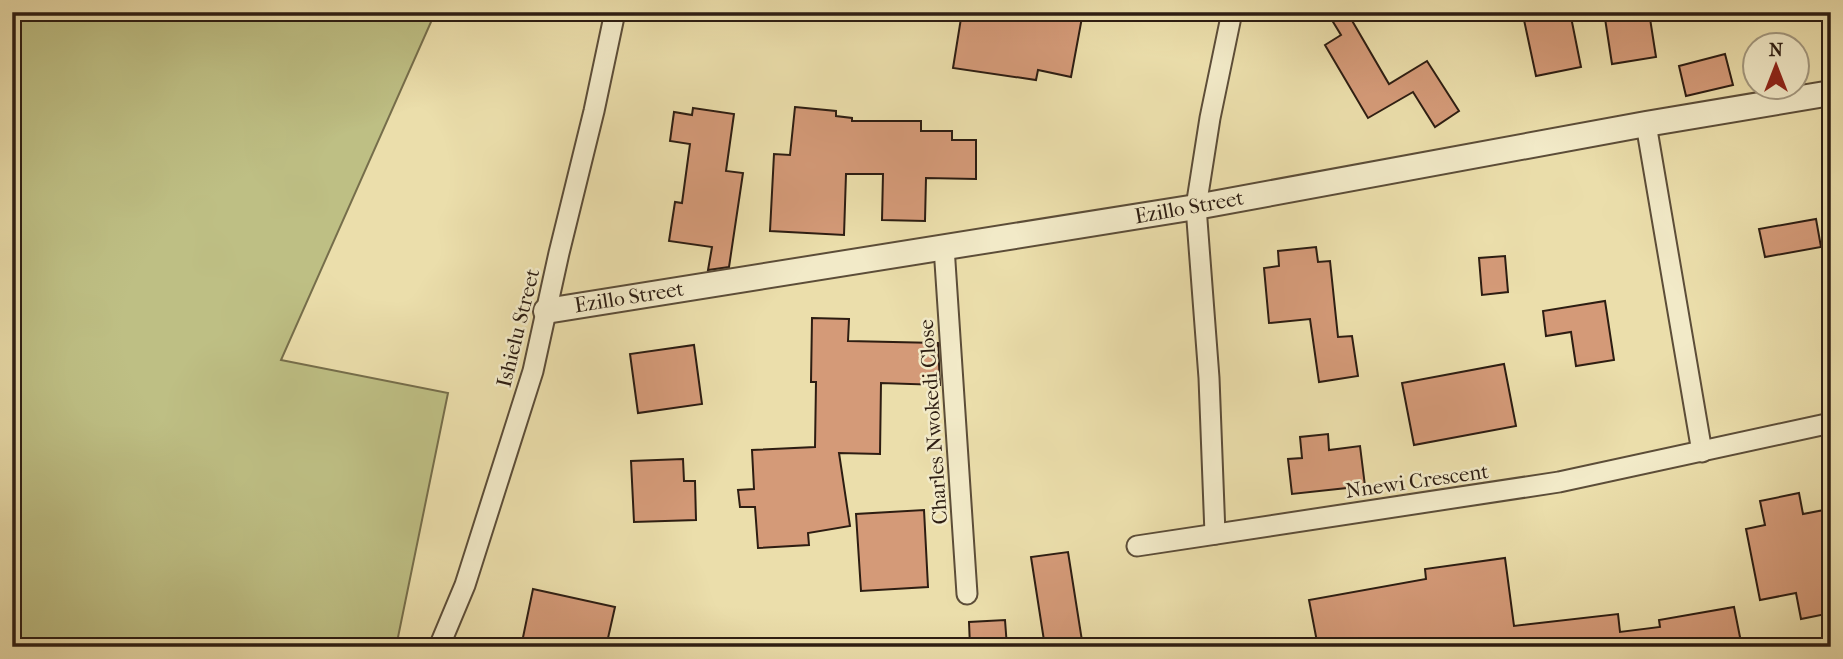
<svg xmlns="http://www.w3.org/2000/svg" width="1843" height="659" font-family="'IM FELL French Canon',serif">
<rect width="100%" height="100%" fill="#ebdeab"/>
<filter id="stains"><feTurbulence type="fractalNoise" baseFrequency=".00286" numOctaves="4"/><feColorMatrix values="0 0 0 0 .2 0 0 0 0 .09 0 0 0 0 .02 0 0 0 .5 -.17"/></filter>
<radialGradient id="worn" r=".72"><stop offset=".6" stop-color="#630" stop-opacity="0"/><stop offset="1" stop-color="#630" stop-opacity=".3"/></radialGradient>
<!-- green -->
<path fill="#bebf84" stroke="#766e4b" stroke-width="2" d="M 12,12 L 432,12 L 431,22 L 281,360 L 448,393 L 396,647 L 12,647 Z"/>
<!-- building -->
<g fill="#d49a78" stroke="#2d1d12" stroke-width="2">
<path d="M 962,12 L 1083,12 L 1071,77 L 1038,70 L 1036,80 L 953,68 Z"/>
<path d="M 1327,12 L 1347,12 L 1389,84 L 1427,61 L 1459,111 L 1435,127 L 1413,92 L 1368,118 L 1325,45 L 1341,35 Z"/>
<path d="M 1561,12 L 1570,12 L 1581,67 L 1536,76 L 1524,20 Z"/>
<path d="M 1604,12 L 1649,12 L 1656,57 L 1612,64 Z"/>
<path d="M 1725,54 L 1733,85 L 1686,96 L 1679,66 Z"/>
<path d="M 795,107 L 836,111 L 836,116 L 852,118 L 852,121 L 921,121 L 921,131 L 952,131 L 952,140 L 976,140 L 976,179 L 926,178 L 925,221 L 882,220 L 883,174 L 846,174 L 844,235 L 770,231 L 774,154 L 790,155 Z"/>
<path d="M 693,108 L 734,114 L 726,171 L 743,173 L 729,267 L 708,270 L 712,247 L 669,241 L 675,202 L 682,203 L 690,144 L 670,141 L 674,112 L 692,115 Z"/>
<path d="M 1816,219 L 1821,247 L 1765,257 L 1759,229 Z"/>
<path d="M 1316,247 L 1318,262 L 1330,261 L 1338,337 L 1352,336 L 1358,376 L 1319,382 L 1310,319 L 1269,323 L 1264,268 L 1279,266 L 1278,251 Z"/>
<path d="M 1505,256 L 1508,292 L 1482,295 L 1479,258 Z"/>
<path d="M 1605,301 L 1614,360 L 1576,366 L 1571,332 L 1546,336 L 1543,311 Z"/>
<path d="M 812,318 L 849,319 L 848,341 L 938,343 L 940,385 L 881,383 L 880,454 L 839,453 L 850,526 L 808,533 L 809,545 L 758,548 L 755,507 L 740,507 L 738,490 L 754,489 L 752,450 L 815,447 L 816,382 L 811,382 Z"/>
<path d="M 694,345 L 702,404 L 638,413 L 630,354 Z"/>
<path d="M 1504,364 L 1516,426 L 1414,445 L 1402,383 Z"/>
<path d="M 1328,434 L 1329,450 L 1360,446 L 1365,486 L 1292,494 L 1288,459 L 1302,458 L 1300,437 Z"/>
<path d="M 683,459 L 684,481 L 695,481 L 696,520 L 634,522 L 631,461 Z"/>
<path d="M 1799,493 L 1803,514 L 1824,510 L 1831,543 L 1831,613 L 1801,619 L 1796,593 L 1760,600 L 1746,529 L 1765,525 L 1760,501 Z"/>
<path d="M 924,510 L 928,587 L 861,591 L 856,514 Z"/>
<path d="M 1068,552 L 1083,647 L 1045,647 L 1031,557 Z"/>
<path d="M 1505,558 L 1514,626 L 1618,614 L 1620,632 L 1660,627 L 1659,620 L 1734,607 L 1742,647 L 1318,647 L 1309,600 L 1426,579 L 1425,569 Z"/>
<path d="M 533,589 L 615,607 L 606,647 L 521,647 Z"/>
<path d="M 1005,620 L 1007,647 L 970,647 L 969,622 Z"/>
</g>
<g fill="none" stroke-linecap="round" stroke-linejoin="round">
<defs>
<g id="minor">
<path d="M 1646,124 L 1702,452"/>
<path d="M 944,247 L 967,594"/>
<path d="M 1215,534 L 1209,378 L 1196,207 L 1210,118 L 1232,12"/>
<path d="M 1137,546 L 1559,482 L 1831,423"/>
<path d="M 439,647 L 465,585 L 533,371 L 559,253 L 594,111 L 615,12"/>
</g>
<path id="tertiary" d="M 546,311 L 1196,207 L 1646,124 L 1831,93"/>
</defs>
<!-- minor casing -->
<use href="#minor" stroke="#5c4d38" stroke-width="23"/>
<!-- tertiary casing -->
<use href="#tertiary" stroke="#5c4d38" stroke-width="28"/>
<!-- minor -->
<use href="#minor" stroke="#f2eac8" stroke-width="19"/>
<!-- tertiary -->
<use href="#tertiary" stroke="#f2eac8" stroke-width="24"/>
</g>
<g text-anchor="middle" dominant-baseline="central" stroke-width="5" stroke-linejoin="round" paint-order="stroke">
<!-- street labels -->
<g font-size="21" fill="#2d1d12" stroke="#f2eac8">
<text transform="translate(1189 207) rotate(-10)">Ezillo Street</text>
<text transform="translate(629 297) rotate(-9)">Ezillo Street</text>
<text transform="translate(518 328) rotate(-76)">Ishielu Street</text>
<text transform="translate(933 422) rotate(-94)">Charles Nwokedi Close</text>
<text transform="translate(1417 481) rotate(-8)">Nnewi Crescent</text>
</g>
</g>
<!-- margin -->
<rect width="1843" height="659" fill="none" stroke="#ebdeab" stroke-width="42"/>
<rect x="14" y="14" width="1815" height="631" fill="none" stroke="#2d1d12" stroke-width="3.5"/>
<rect x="21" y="21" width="1801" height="617" fill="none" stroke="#2d1d12" stroke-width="2"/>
<!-- north arrow -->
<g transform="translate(1776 66)"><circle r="33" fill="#f2eac8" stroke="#a3987f" stroke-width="2"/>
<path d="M0-5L12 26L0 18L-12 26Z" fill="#8f2418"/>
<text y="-10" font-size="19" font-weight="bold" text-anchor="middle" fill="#2d1d12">N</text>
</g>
<rect width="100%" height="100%" filter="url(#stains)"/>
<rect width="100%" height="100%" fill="url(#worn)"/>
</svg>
